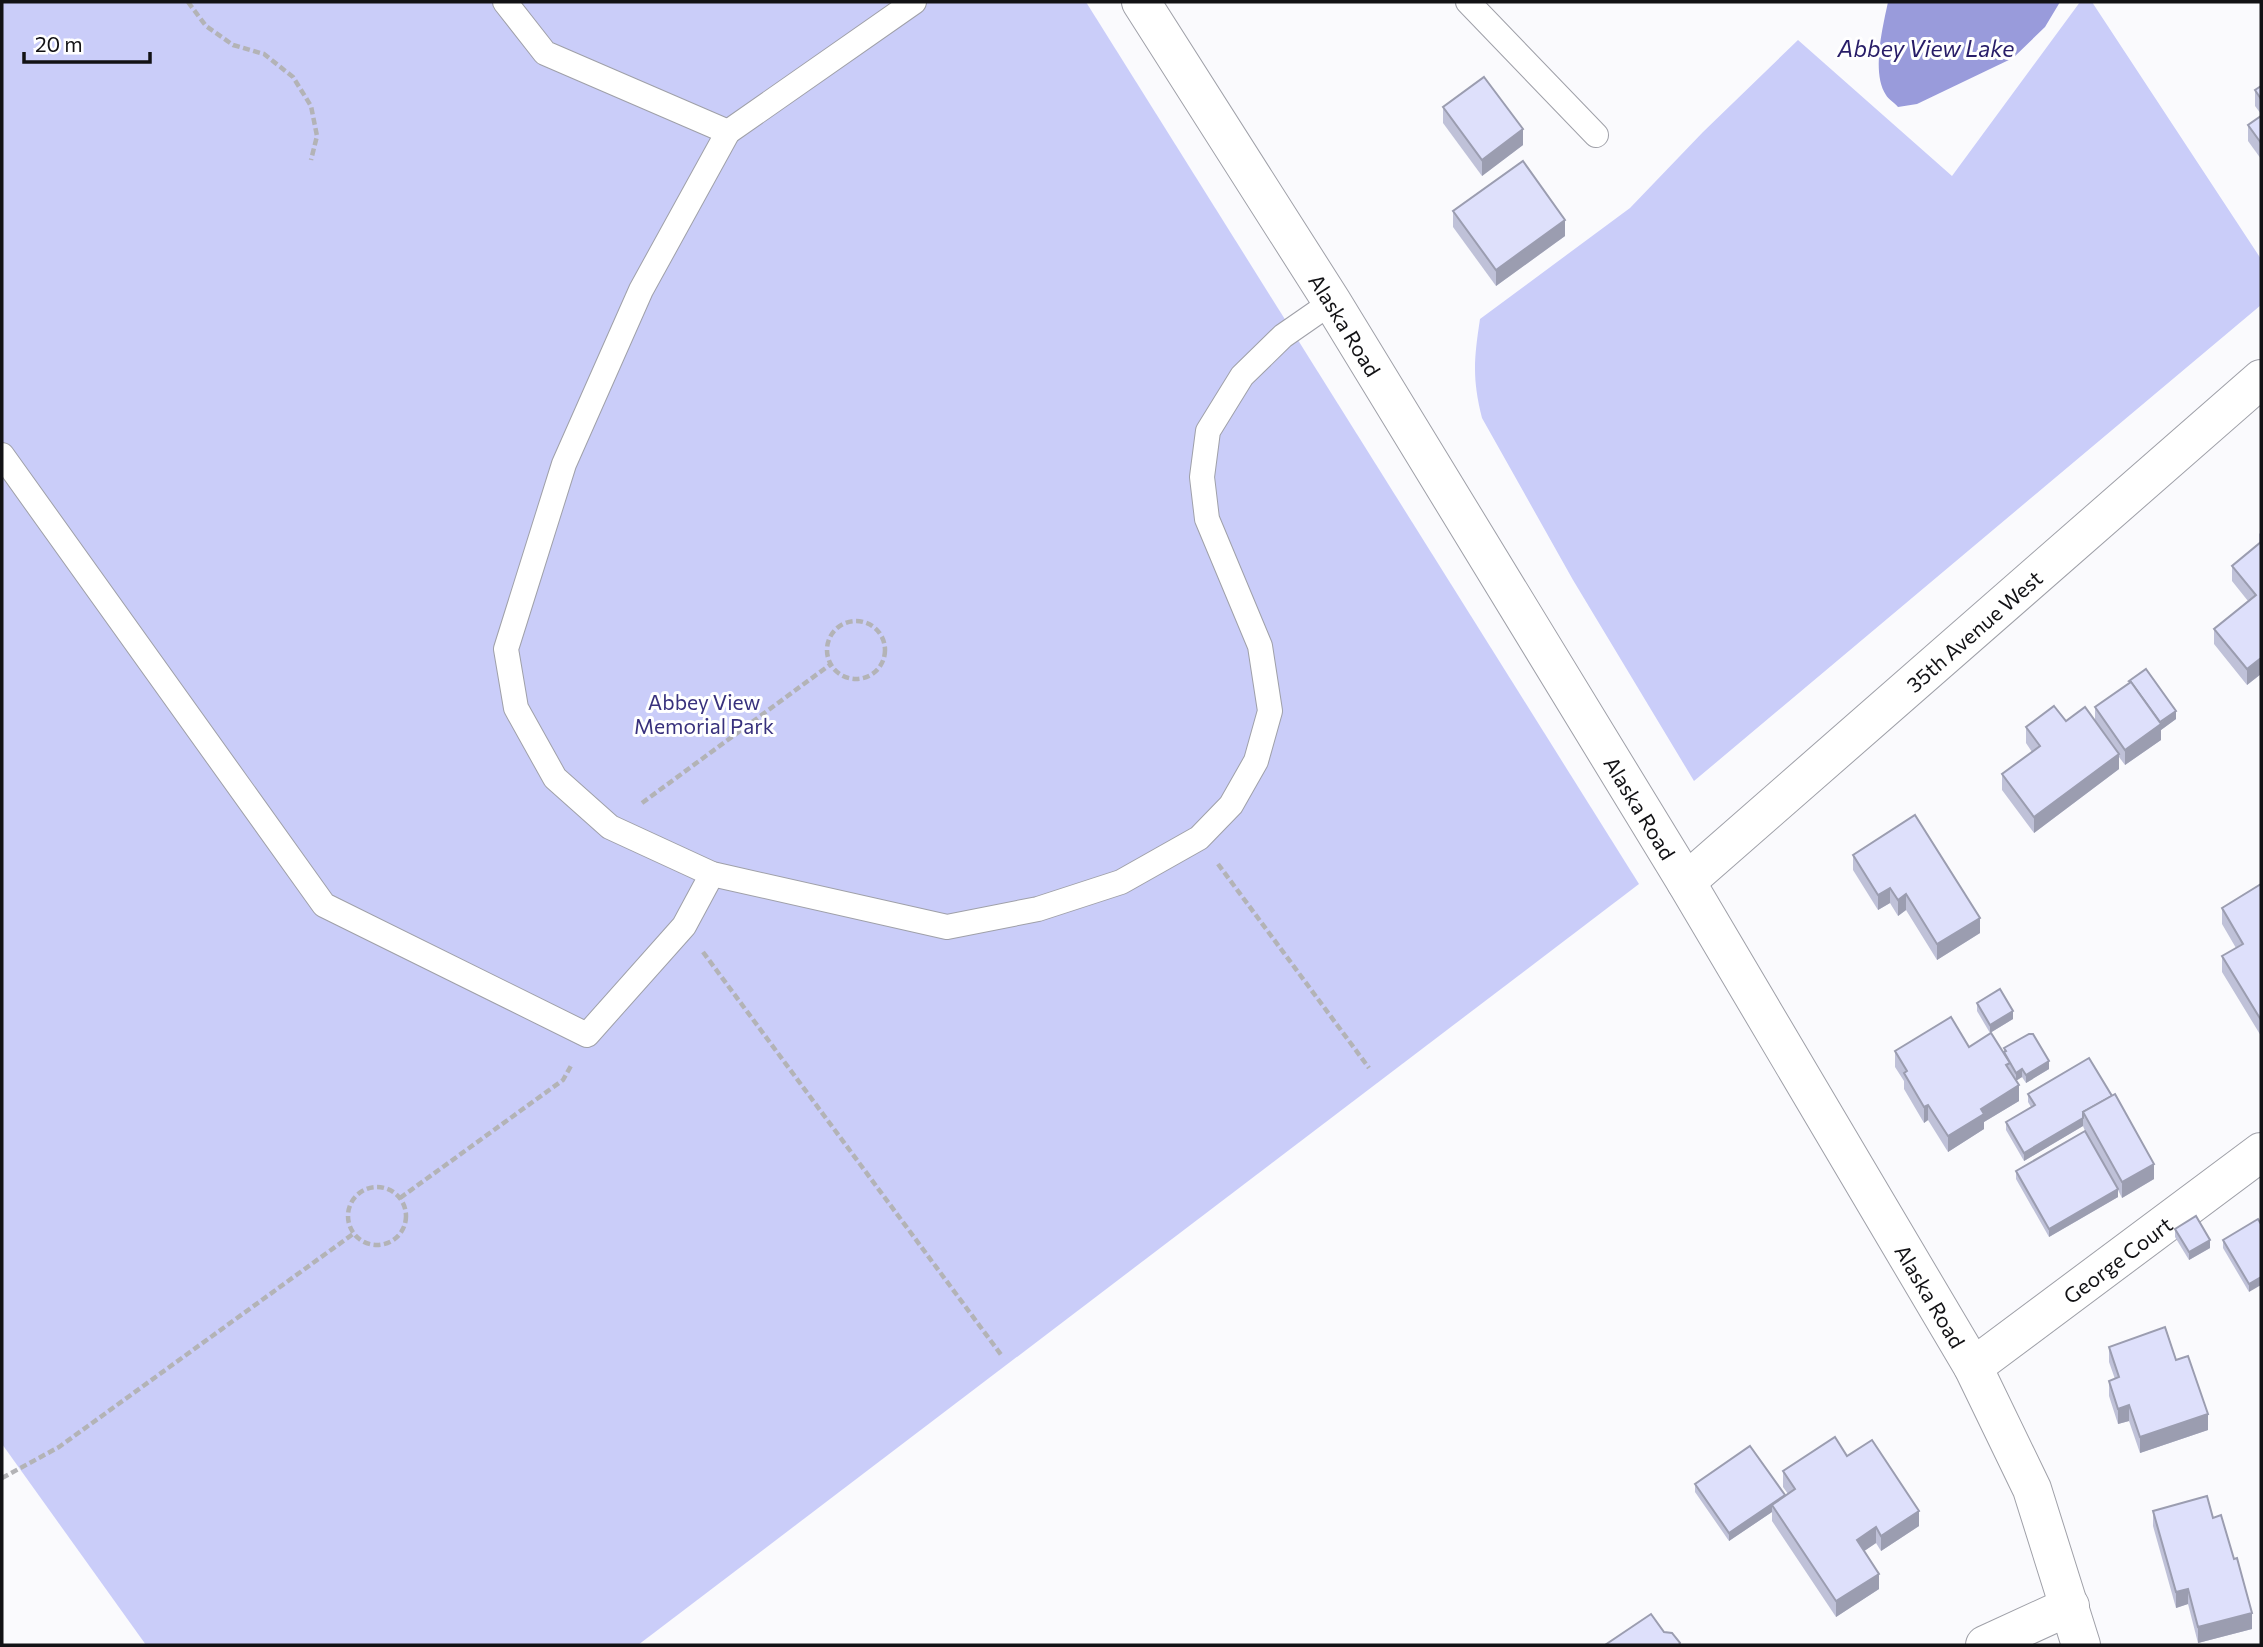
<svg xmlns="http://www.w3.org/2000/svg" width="2263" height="1647" font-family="Commissioner,sans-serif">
<rect width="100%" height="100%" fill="#fafafd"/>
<!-- green -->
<g fill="#cacdf9">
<path d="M 2,2 L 1086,2 L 1639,884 L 638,1645 L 146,1645 L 2,1444 Z"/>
<path d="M 2080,2 L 2092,2 L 2261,259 L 2261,305 L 1694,781 L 1573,580 L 1482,418 C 1472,378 1474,359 1480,319 L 1630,208 L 1703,132 L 1798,40 L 1952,176 Z"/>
</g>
<!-- water -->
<path fill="#999bdb" d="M 1888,2 L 2060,2 L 2045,27 L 2013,58 L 1917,104 L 1898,107 C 1895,103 1888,99 1886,95 C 1871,73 1883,26 1888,2 Z"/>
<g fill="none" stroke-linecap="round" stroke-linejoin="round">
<defs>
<g id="service">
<path d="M 505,2 L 545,53 L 728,132"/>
<path d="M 914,2 L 728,132 L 641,290 L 564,464 L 506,649 L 516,708 L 555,778 L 610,827 L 712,874 L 947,927 L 1038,909 L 1121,882 L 1199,838 L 1231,805 L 1256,761 L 1270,711 L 1260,646 L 1207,519 L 1202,477 L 1208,431 L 1242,376 L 1283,336 L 1332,302"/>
<path d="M 1468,2 L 1596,135"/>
<path d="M 2,455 L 324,905 L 587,1035 L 684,926 L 712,874"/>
</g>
<g id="minor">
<path id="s1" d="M 1141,2 L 1332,302 L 1686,882 L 1973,1367 L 2032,1489 L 2081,1645"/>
<path id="s2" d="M 1686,882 L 2261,379"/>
<path id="s3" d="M 1973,1367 L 2261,1152"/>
<path d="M 1985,1645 L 2070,1606"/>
</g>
</defs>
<!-- service casing -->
<use href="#service" stroke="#9fa0a8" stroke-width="26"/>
<!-- minor casing -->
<use href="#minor" stroke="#9fa0a8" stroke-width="40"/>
<!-- path -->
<g stroke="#b3b3b6" stroke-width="4.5" stroke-dasharray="7 3.5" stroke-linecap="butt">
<path d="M 188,2 L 206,26 L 233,45 L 264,54 L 293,77 L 311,106 L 317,136 L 311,160"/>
<circle cx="856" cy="650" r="29"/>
<path d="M 642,803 L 831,664"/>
<path d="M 1218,864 L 1369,1068"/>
<path d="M 703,952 L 1002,1356"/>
<circle cx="377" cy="1216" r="29"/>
<path d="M 400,1198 L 563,1080 L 572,1064"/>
<path d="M 2,1478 L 59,1447 L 353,1234"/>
</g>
<!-- service -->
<use href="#service" stroke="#fff" stroke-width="24"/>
<!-- minor -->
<use href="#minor" stroke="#fff" stroke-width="38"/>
</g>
<!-- wall -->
<g fill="#bfc1d8">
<path d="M 2261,86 L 2261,114 L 2255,106 L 2255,90 Z"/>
<path d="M 1443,107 L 1523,145 L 1482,176 L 1443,123 Z"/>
<path d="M 2261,116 L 2261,159 L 2248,141 L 2248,125 Z"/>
<path d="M 1453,211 L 1565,236 L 1496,286 L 1453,227 Z"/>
<path d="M 2261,532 L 2261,674 L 2247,685 L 2214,644 L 2214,629 L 2248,601 L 2232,581 L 2232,566 L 2259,544 L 2259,534 Z"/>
<path d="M 2129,681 L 2176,719 L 2161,730 L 2161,740 L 2125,765 L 2119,757 L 2119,769 L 2034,833 L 2002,790 L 2002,774 L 2032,752 L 2026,743 L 2026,727 L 2095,721 L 2095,707 L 2129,683 Z"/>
<path d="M 1853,855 L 1980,933 L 1937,960 L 1906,910 L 1898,916 L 1890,903 L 1878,910 L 1853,870 Z"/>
<path d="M 2261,884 L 2261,1036 L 2222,972 L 2222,956 L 2236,948 L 2222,924 L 2222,908 Z"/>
<path d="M 1977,1003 L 2013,1019 L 1990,1033 L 1977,1011 Z"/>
<path d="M 1969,1047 L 2004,1052 L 2004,1048 L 2049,1069 L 2026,1083 L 2022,1077 L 2016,1080 L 2019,1101 L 1984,1122 L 1984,1129 L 1948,1152 L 1928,1120 L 1924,1123 L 1904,1089 L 1904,1081 L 1895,1067 L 1895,1051 Z"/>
<path d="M 2089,1058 L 2154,1179 L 2122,1198 L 2118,1190 L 2118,1197 L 2049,1237 L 2016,1179 L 2016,1171 L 2085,1131 L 2083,1126 L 2024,1161 L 2006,1130 L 2006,1122 L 2031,1107 L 2028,1102 L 2028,1094 Z"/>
<path d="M 2258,1219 L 2249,1292 L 2223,1248 L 2223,1240 Z"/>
<path d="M 2175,1229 L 2210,1248 L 2189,1260 L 2175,1237 Z"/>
<path d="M 2109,1347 L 2176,1360 L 2208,1430 L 2140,1453 L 2129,1421 L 2118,1424 L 2109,1396 L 2109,1381 L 2115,1379 L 2109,1362 Z"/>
<path d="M 1847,1456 L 1919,1526 L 1881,1551 L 1876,1543 L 1864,1551 L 1879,1589 L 1836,1617 L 1772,1521 L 1772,1512 L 1729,1541 L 1695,1492 L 1695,1484 L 1785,1496 L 1788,1494 L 1783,1487 L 1783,1471 Z"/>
<path d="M 2153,1511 L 2213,1518 L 2234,1559 L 2252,1629 L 2198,1643 L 2188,1604 L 2176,1608 L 2153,1526 Z"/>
</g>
<!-- shaded-wall -->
<g fill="#9b9db0">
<path d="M 1523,129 L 1523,145 L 1482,176 L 1482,160 Z"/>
<path d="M 1565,220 L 1565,236 L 1496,286 L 1496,270 Z"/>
<path d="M 2261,658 L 2261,674 L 2247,685 L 2247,669 Z"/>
<path d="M 2176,711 L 2176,719 L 2161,730 L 2161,740 L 2125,765 L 2125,750 Z"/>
<path d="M 2119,754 L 2119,769 L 2034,833 L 2034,817 Z"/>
<path d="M 1890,888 L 1890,903 L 1878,910 L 1878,895 Z"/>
<path d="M 1906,894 L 1906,910 L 1898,916 L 1898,900 Z"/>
<path d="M 1980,918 L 1980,933 L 1937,960 L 1937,944 Z"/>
<path d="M 2013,1011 L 2013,1019 L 1990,1033 L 1990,1025 Z"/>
<path d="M 2049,1061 L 2049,1069 L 2026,1083 L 2026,1075 Z"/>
<path d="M 2022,1069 L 2022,1077 L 2016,1081 L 2016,1073 Z"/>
<path d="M 2019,1085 L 2019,1101 L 1984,1122 L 1984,1129 L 1948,1152 L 1948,1136 L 1981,1109 Z"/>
<path d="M 1928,1105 L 1928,1120 L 1924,1123 L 1924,1107 Z"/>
<path d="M 2083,1118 L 2083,1126 L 2024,1161 L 2024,1153 Z"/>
<path d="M 2154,1164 L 2154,1179 L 2122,1198 L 2122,1182 Z"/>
<path d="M 2118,1189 L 2118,1197 L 2049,1237 L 2049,1229 Z"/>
<path d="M 2210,1240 L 2210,1248 L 2189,1260 L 2189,1252 Z"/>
<path d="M 2261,1277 L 2261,1285 L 2249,1292 L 2249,1284 Z"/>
<path d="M 2129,1405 L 2129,1421 L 2118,1424 L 2118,1409 Z"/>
<path d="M 2208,1414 L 2208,1430 L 2140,1453 L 2140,1437 Z"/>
<path d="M 1785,1495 L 1772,1505 L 1772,1512 L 1729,1541 L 1729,1533 Z"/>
<path d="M 1919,1511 L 1919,1526 L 1881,1551 L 1881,1536 Z"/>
<path d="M 1876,1527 L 1876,1543 L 1857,1556 L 1857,1540 Z"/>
<path d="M 1879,1574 L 1879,1589 L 1836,1617 L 1836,1601 Z"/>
<path d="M 2188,1589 L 2188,1604 L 2176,1608 L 2176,1592 Z"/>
<path d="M 2252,1613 L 2252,1629 L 2198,1643 L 2198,1627 Z"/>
</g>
<!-- building -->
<g fill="#dee0fb" stroke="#9b9db0" stroke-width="2">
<path d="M 1484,77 L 1523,129 L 1482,160 L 1443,107 Z"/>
<path d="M 2261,86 L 2261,99 L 2255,90 Z"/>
<path d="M 2261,116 L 2261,143 L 2248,125 Z"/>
<path d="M 1523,161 L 1565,220 L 1496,270 L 1453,211 Z"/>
<path d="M 2261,542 L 2261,658 L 2247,669 L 2214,629 L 2256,595 L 2232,566 Z"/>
<path d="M 2146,669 L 2176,711 L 2160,722 L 2131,682 L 2129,681 Z"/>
<path d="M 2131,682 L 2161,724 L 2125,750 L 2095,707 Z"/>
<path d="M 2054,706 L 2066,721 L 2085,707 L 2119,754 L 2034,817 L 2002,774 L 2040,746 L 2026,727 Z"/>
<path d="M 1915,815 L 1980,918 L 1937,944 L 1906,894 L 1898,900 L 1890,888 L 1878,895 L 1853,855 Z"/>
<path d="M 2261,884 L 2261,1020 L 2222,956 L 2243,944 L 2222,908 Z"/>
<path d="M 2000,989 L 2013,1011 L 1990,1025 L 1977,1003 Z"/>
<path d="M 1951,1017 L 1969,1047 L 1991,1033 L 2010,1063 L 2006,1065 L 2019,1085 L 1981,1109 L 1984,1114 L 1948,1136 L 1928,1105 L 1924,1107 L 1904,1073 L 1907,1071 L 1895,1051 Z"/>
<path d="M 2029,1034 L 2033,1034 L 2049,1061 L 2026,1075 L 2022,1069 L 2016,1073 L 2004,1052 L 2006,1051 L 2004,1048 Z"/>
<path d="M 2089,1058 L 2112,1096 L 2083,1112 L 2083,1118 L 2024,1153 L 2006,1122 L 2035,1105 L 2028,1094 Z"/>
<path d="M 2115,1094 L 2154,1164 L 2122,1182 L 2083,1112 Z"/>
<path d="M 2085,1131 L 2118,1189 L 2049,1229 L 2016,1171 Z"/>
<path d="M 2196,1216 L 2210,1240 L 2189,1252 L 2175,1229 Z"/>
<path d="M 2258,1219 L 2261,1224 L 2261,1277 L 2249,1284 L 2223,1240 Z"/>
<path d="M 2165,1327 L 2176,1360 L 2188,1356 L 2208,1414 L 2140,1437 L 2129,1405 L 2118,1409 L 2109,1381 L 2119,1377 L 2109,1347 Z"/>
<path d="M 1835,1437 L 1847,1456 L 1872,1440 L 1919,1511 L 1881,1536 L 1876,1527 L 1857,1540 L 1879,1574 L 1836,1601 L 1772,1505 L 1795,1489 L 1783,1471 Z"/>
<path d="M 1750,1446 L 1785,1495 L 1729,1533 L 1695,1484 Z"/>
<path d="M 2207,1496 L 2213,1518 L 2221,1515 L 2234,1559 L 2237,1558 L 2252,1613 L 2198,1627 L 2188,1589 L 2176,1592 L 2153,1511 Z"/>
<path d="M 1651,1614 L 1664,1632 L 1672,1633 L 1680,1643 L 1679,1645 L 1605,1645 Z"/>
</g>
<g text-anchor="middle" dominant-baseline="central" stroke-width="6" stroke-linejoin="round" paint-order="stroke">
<!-- street labels -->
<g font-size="21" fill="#121215" stroke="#fff">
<text stroke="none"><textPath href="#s1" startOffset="382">Alaska Road</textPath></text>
<text stroke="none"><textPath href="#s2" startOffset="382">35th Avenue West</textPath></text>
<text stroke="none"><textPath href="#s1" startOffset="948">Alaska Road</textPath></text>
<text stroke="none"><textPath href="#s3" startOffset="180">George Court</textPath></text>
<text stroke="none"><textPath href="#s1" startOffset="1516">Alaska Road</textPath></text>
</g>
<!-- park labels -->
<g font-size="21" fill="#38317d" stroke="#fff">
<text x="704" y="701">Abbey View<tspan x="704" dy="24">Memorial Park</tspan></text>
</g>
<!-- water labels -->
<g font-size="23" font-style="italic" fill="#281d68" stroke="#fff">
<text x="1926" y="48">Abbey View Lake</text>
</g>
</g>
<!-- border -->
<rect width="2263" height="1647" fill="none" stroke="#121215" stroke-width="7"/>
<!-- scale -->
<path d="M24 52v10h126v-10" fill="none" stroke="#121215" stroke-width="3.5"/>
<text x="35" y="52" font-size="21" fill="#121215" stroke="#ffffff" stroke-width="5" paint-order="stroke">20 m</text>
</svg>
